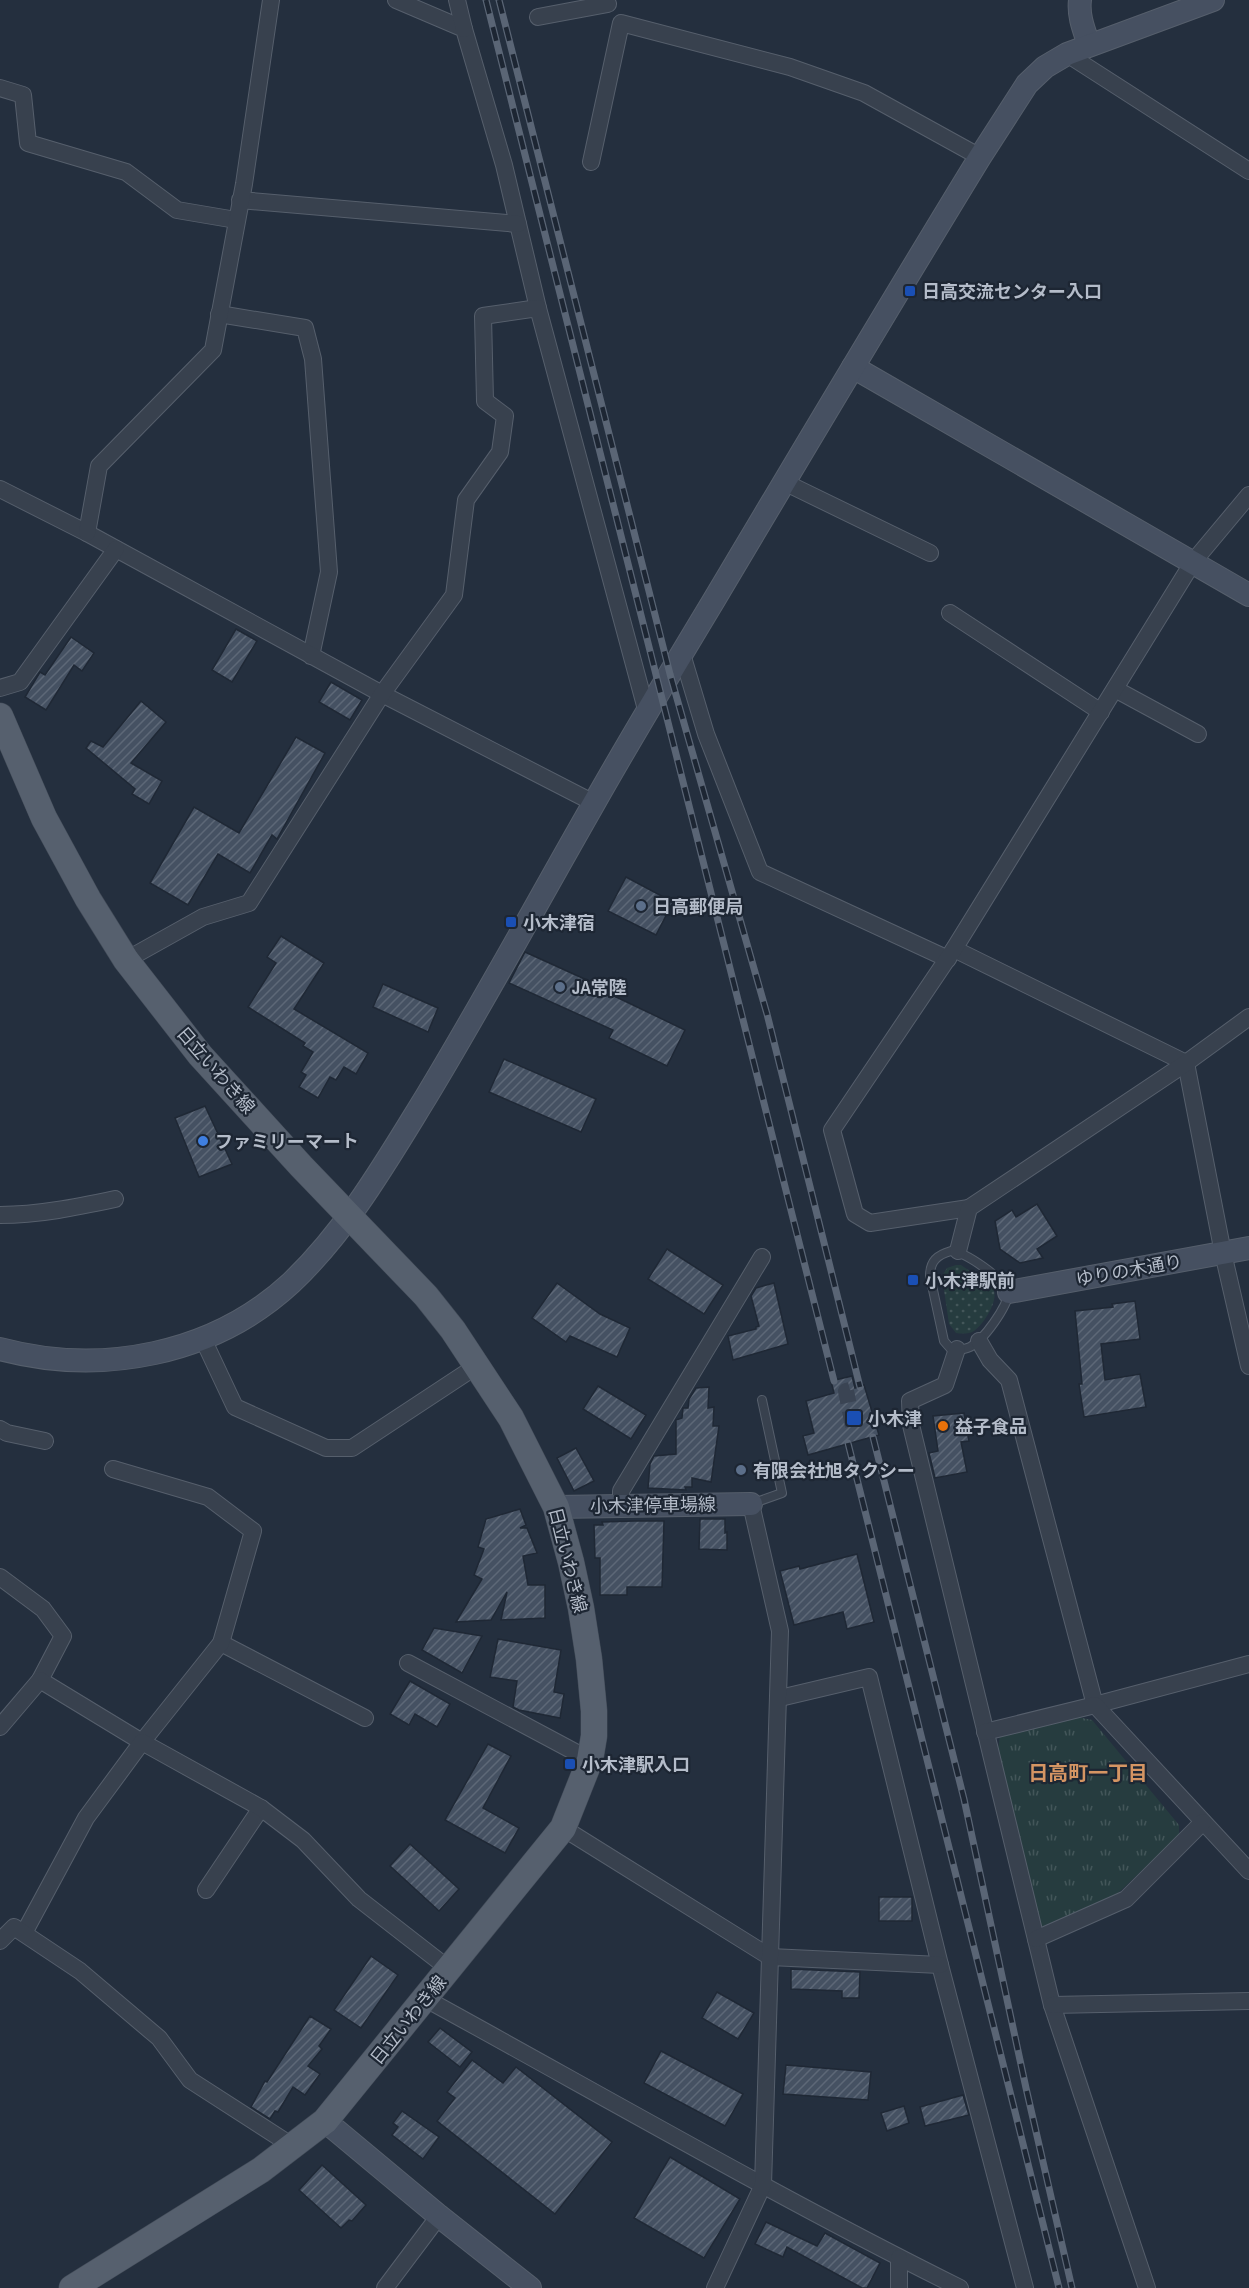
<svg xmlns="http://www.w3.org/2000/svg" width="1249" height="2288" font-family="'Archivo Narrow','Noto Sans JP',sans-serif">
<defs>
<pattern id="grass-dots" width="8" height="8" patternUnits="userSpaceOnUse" patternTransform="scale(1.5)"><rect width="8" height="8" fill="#263c3f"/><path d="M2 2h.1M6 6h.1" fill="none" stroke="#435659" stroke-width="1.8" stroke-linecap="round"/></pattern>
<pattern id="park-tufts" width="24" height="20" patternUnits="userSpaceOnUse" patternTransform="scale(1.5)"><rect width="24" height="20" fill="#263c3f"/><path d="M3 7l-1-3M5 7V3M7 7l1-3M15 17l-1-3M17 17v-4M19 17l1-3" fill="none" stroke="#435659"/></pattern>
<pattern id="building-hatch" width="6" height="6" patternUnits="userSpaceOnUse" patternTransform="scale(1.5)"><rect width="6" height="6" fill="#455162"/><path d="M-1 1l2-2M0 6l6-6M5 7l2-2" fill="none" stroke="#5d6877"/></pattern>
</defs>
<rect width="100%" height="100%" fill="#242f3e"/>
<!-- grass -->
<path fill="url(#grass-dots)" d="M 956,1265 L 961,1265 C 970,1272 985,1278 992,1287 C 1001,1298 984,1324 974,1331 C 969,1334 962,1334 956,1333 L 949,1324 L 942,1276 L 947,1268 Z"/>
<!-- park -->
<path fill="url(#park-tufts)" d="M 1073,1716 L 1092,1720 L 1179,1825 L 1179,1835 L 1115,1896 L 1041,1927 L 998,1750 L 1000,1735 Z"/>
<!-- building -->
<g fill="url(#building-hatch)" stroke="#1f2835" stroke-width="1.5">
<path d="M 236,629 L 257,641 L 232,682 L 212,670 Z"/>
<path d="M 71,637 L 94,653 L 82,671 L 74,665 L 46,710 L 25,697 L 40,672 L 45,675 Z"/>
<path d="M 331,682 L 362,700 L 350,720 L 319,702 Z"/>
<path d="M 141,701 L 166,722 L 131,763 L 162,781 L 149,804 L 132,794 L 135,789 L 86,748 L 91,741 L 103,747 Z"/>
<path d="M 296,737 L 325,753 L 277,839 L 272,835 L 250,873 L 218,854 L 188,905 L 150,883 L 194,807 L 239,833 Z"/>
<path d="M 626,877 L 673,902 L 656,935 L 608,911 Z"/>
<path d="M 281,936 L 324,963 L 294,1009 L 368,1053 L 356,1074 L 344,1067 L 336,1080 L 330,1077 L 318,1098 L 299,1087 L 306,1075 L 301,1072 L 313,1052 L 303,1046 L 305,1043 L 248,1007 L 276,963 L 267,957 Z"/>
<path d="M 525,952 L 611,991 L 610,994 L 685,1030 L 667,1066 L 609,1038 L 613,1030 L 509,983 Z"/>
<path d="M 383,984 L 438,1008 L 428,1032 L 373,1007 Z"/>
<path d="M 504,1059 L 596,1099 L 581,1132 L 489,1092 Z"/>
<path d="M 205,1106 L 232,1164 L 199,1177 L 175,1118 Z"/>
<path d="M 1037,1204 L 1057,1236 L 1037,1249 L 1043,1258 L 1020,1263 L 1000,1249 L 995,1221 L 1012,1210 L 1016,1217 Z"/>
<path d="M 667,1249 L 723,1285 L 704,1314 L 648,1279 Z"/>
<path d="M 557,1283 L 600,1314 L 630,1328 L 617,1357 L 570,1336 L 566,1342 L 532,1318 Z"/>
<path d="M 774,1283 L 788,1344 L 733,1360 L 728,1336 L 756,1329 L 756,1327 L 759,1326 L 751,1296 L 756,1288 Z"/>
<path d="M 1135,1301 L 1140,1339 L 1101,1344 L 1105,1380 L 1140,1374 L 1146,1407 L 1084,1417 L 1079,1384 L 1082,1384 L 1075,1311 L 1113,1307 L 1112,1304 Z"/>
<path d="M 852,1376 L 855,1388 L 864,1385 L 879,1435 L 808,1455 L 803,1436 L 814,1433 L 806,1401 L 834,1393 L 831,1381 Z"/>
<path d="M 598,1386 L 646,1415 L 631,1439 L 583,1409 Z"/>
<path d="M 709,1387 L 708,1408 L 714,1407 L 713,1426 L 719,1426 L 711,1482 L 692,1478 L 692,1487 L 685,1487 L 686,1490 L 648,1488 L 650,1464 L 654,1456 L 676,1454 L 676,1420 L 682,1418 L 683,1408 L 688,1408 L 689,1399 L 696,1388 Z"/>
<path d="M 964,1413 L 969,1441 L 961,1442 L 967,1472 L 935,1478 L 929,1453 L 938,1451 L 933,1416 Z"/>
<path d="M 576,1448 L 594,1481 L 574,1491 L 557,1458 Z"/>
<path d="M 520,1509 L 526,1525 L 520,1528 L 527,1528 L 537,1553 L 523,1556 L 528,1585 L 545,1585 L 545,1618 L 501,1620 L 507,1592 L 491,1620 L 456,1622 L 482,1579 L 474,1575 L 484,1549 L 478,1547 L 486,1519 Z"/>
<path d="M 700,1519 L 725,1519 L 725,1533 L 727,1532 L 727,1550 L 699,1549 Z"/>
<path d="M 634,1521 L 664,1521 L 662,1587 L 627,1587 L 627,1595 L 600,1595 L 600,1558 L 595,1558 L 594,1525 L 603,1525 L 602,1522 Z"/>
<path d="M 857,1554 L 874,1622 L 847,1629 L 843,1612 L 794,1625 L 780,1571 L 799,1566 L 800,1569 Z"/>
<path d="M 434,1628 L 482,1636 L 462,1673 L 422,1650 Z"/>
<path d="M 498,1639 L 561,1650 L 554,1692 L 564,1694 L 560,1718 L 519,1710 L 513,1707 L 517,1681 L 490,1677 Z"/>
<path d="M 410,1681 L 450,1704 L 437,1727 L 415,1714 L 409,1725 L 390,1714 Z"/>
<path d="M 488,1744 L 511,1756 L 483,1808 L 519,1828 L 505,1853 L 445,1820 Z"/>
<path d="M 410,1844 L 459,1889 L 439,1911 L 390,1866 Z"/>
<rect x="879" y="1897" width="33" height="24"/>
<path d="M 371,1956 L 398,1975 L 361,2028 L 334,2010 Z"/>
<path d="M 791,1969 L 860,1972 L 859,1998 L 842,1998 L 842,1991 L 791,1989 Z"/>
<path d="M 717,1992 L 754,2013 L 738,2039 L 702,2018 Z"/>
<path d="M 310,2016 L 331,2029 L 319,2046 L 322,2049 L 308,2066 L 320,2074 L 305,2095 L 293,2087 L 278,2112 L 275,2111 L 270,2119 L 251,2107 L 265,2081 L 267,2082 Z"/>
<path d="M 440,2028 L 472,2052 L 460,2067 L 428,2042 Z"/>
<path d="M 661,2051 L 743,2094 L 725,2126 L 644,2083 Z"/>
<path d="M 472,2060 L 503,2083 L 516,2067 L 612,2142 L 555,2214 L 437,2121 L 455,2098 L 447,2092 Z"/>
<path d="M 786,2065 L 871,2072 L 868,2100 L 783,2094 Z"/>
<path d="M 963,2095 L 969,2115 L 925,2126 L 920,2107 Z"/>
<path d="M 904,2106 L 909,2123 L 887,2131 L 881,2113 Z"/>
<path d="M 402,2111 L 439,2137 L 423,2159 L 392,2135 L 398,2127 L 393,2123 Z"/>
<path d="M 670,2157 L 740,2199 L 704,2258 L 634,2218 Z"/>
<path d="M 322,2165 L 366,2205 L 352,2221 L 349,2220 L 341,2228 L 299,2190 Z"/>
<path d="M 766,2222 L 817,2246 L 825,2233 L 880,2263 L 867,2288 L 862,2288 L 787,2247 L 783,2257 L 755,2244 Z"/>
</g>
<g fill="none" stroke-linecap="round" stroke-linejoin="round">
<!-- street-tunnel -->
<path stroke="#3a4453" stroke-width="16" stroke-dasharray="16 8" stroke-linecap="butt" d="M 850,1390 L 846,1391 L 854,1431"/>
<defs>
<g id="lane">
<path d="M 951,1251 C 966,1252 1002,1278 1009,1292 C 1007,1307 984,1340 970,1347 C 964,1350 958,1350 951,1349 L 944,1341 L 930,1276 C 930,1261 937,1255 951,1251 Z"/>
<path d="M 751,1504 L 782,1493 L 762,1400"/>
</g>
<g id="street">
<path d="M 396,0 L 464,29 L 504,165 L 538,308"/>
<path d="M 457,0 L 464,29"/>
<path d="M 538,17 L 608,4"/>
<path d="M 1067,54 L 1249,171"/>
<path d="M 0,88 L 23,95 L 28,143 L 126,172 L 177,210 L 236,220"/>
<path d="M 591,162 L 621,23 L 790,67 L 864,93 L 980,157"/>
<path d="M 240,200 L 518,224"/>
<path d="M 219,314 L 305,328 L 313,359 L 329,572 L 311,656"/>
<path d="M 784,482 L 930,553"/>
<path d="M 0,489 L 87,533 L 382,694 L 594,803"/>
<path d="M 87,533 L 99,466 L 213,350 L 244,184 L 271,0"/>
<path d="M 950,613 L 1101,712"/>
<path d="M 682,654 L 706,734 L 760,872 L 948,959"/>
<path d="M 0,688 L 20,682 L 116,549"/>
<path d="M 1115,689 L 1198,734"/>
<path d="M 954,949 L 1186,1063 L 1223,1253 L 1249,1366"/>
<path d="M 126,960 L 203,917 L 249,903 L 382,694 L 454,595 L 466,500 L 500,452 L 505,416 L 485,401 L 483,316 L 538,308 L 647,713"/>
<path d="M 969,1208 L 870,1223 L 855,1214 L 832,1130 L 954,949 L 1193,562 L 1249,495"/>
<path d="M 0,1215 C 39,1215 77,1207 115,1199"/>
<path d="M 958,1251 L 969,1208 L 1186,1063 L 1249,1017"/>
<path d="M 203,1339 L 235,1407 L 326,1448 L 352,1448 L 478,1365"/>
<path d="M 979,1341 L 990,1360 L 1009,1380 L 1095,1705 L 1249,1664"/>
<path d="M 957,1349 L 945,1385 L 910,1401 L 911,1425 L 1052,2005 L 1147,2288"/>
<path d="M 0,1429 L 7,1433 L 45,1441"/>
<path d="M 621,1506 L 621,1491 L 762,1257"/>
<path d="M 0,1577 L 43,1609 L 63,1636 L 40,1680"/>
<path d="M 221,1643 L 365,1718"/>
<path d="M 408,1663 L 590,1760"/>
<path d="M 780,1698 L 869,1677 L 940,1965 L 1025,2288"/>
<path d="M 0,1727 L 40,1680 L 142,1742 L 221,1643 L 253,1531 L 208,1497 L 113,1469"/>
<path d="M 985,1732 L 1095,1705 L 1249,1871"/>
<path d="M 563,1828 L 770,1957 L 940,1965"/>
<path d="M 206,1890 L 261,1808"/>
<path d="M 24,1933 L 86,1818 L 142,1742 L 261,1808 L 303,1840 L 359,1899 L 449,1969"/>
<path d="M 1036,1939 L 1126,1899 L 1203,1822"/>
<path d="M 0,1941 L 14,1927 L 80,1971 L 159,2038 L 190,2080 L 294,2147"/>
<path d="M 426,1999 C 603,2096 779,2198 960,2288"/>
<path d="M 1052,2005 L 1249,2001"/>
<path d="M 899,2258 L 899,2288"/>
<path d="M 385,2288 L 439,2216"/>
<path d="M 715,2288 L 763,2185 L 780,1631 L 751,1504"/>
</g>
<g id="secondary">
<path d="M 1080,0 C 1078,16 1084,30 1089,45"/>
<path d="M 853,367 L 1249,595"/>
<path d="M 1009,1292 L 1249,1248"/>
<path d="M 0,1349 C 101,1376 213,1355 291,1283 C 347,1230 386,1162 426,1097 C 484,1001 537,903 593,805 C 632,736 673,668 714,600 C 802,452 890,304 980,157 L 1027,84 L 1045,67 L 1067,54 L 1213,0"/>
<path d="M 556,1507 L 751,1504"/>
<path d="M 325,2121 L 439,2216 L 530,2288"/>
</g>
<path id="primary" d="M 0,716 L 44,818 L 88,899 L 126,960 L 200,1055 L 301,1166 L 426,1296 L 453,1330 L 511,1418 L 556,1507 L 571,1562 L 581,1608 L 589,1659 L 594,1711 L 594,1736 L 590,1760 L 563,1828 L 325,2121 L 261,2170 L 72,2288"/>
</defs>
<!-- lane casing -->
<use href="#lane" stroke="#565f6c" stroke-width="10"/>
<!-- street casing -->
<use href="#street" stroke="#565f6c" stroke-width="18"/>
<!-- secondary casing -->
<use href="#secondary" stroke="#565f6c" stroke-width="24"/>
<!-- primary casing -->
<use href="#primary" stroke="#414a57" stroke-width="27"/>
<!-- lane -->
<use href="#lane" stroke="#38414e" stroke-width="8"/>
<!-- street -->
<use href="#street" stroke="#38414e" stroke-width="16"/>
<!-- secondary -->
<use href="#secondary" stroke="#465061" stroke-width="22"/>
<!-- primary -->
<use href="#primary" stroke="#56606e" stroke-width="26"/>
<defs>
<g id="rail">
<path d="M 486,0 L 834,1381"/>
<path d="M 499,0 L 670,674 L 767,1014 L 860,1387"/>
<path d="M 873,1437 L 964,1799 L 1026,2088 L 1072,2288"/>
<path d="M 848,1443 L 1059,2288"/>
</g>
</defs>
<!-- rail casing -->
<use href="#rail" stroke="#5a6575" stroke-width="7"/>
<!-- rail -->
<use href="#rail" stroke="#1d2633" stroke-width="4.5" stroke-dasharray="14" stroke-linecap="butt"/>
</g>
<!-- markers -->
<g fill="#1a4fb4" stroke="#1d2633" stroke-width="2">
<rect x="904" y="285" width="12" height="12" rx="3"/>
<rect x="505" y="916" width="12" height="12" rx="3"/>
<rect x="907" y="1274" width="12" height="12" rx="3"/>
<rect x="846" y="1410" width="16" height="16" rx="3"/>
<rect x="564" y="1758" width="12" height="12" rx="3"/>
</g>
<g fill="#5c6f8a" stroke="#1d2633" stroke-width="2">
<circle cx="641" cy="906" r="6"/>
<circle cx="560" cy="987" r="6"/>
<circle cx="741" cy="1470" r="6"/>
</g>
<circle fill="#3f7fe0" stroke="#1d2633" stroke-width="2" cx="203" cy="1141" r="6"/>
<circle fill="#e8710a" stroke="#1d2633" stroke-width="2" cx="943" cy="1426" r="6"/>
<g text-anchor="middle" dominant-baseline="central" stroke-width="4.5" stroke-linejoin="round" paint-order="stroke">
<!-- poi labels -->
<g font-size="18" font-weight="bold" fill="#b4bcc9" stroke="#1d2633" text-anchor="start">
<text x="922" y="291">日高交流センター入口</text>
<text x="653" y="906">日高郵便局</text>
<text x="523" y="922">小木津宿</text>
<text x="572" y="987">JA常陸</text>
<text x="215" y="1141">ファミリーマート</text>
<text x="925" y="1280">小木津駅前</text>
<text x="868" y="1418">小木津</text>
<text x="955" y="1426">益子食品</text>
<text x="753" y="1470">有限会社旭タクシー</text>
<text x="582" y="1764">小木津駅入口</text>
</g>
<!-- street labels -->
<g font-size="18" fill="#b4bcc9" stroke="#1d2633">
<text transform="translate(216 1070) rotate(49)">日立いわき線</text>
<text transform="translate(1129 1270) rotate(-10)">ゆりの木通り</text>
<text transform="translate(653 1505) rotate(-1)">小木津停車場線</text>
<text transform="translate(568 1560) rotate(76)">日立いわき線</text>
<text transform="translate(408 2020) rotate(-51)">日立いわき線</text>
</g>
<!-- neighbourhood labels -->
<g font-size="20" font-weight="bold" fill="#d59563" stroke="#1d2633">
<text x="1088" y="1772">日高町一丁目</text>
</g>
</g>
</svg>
